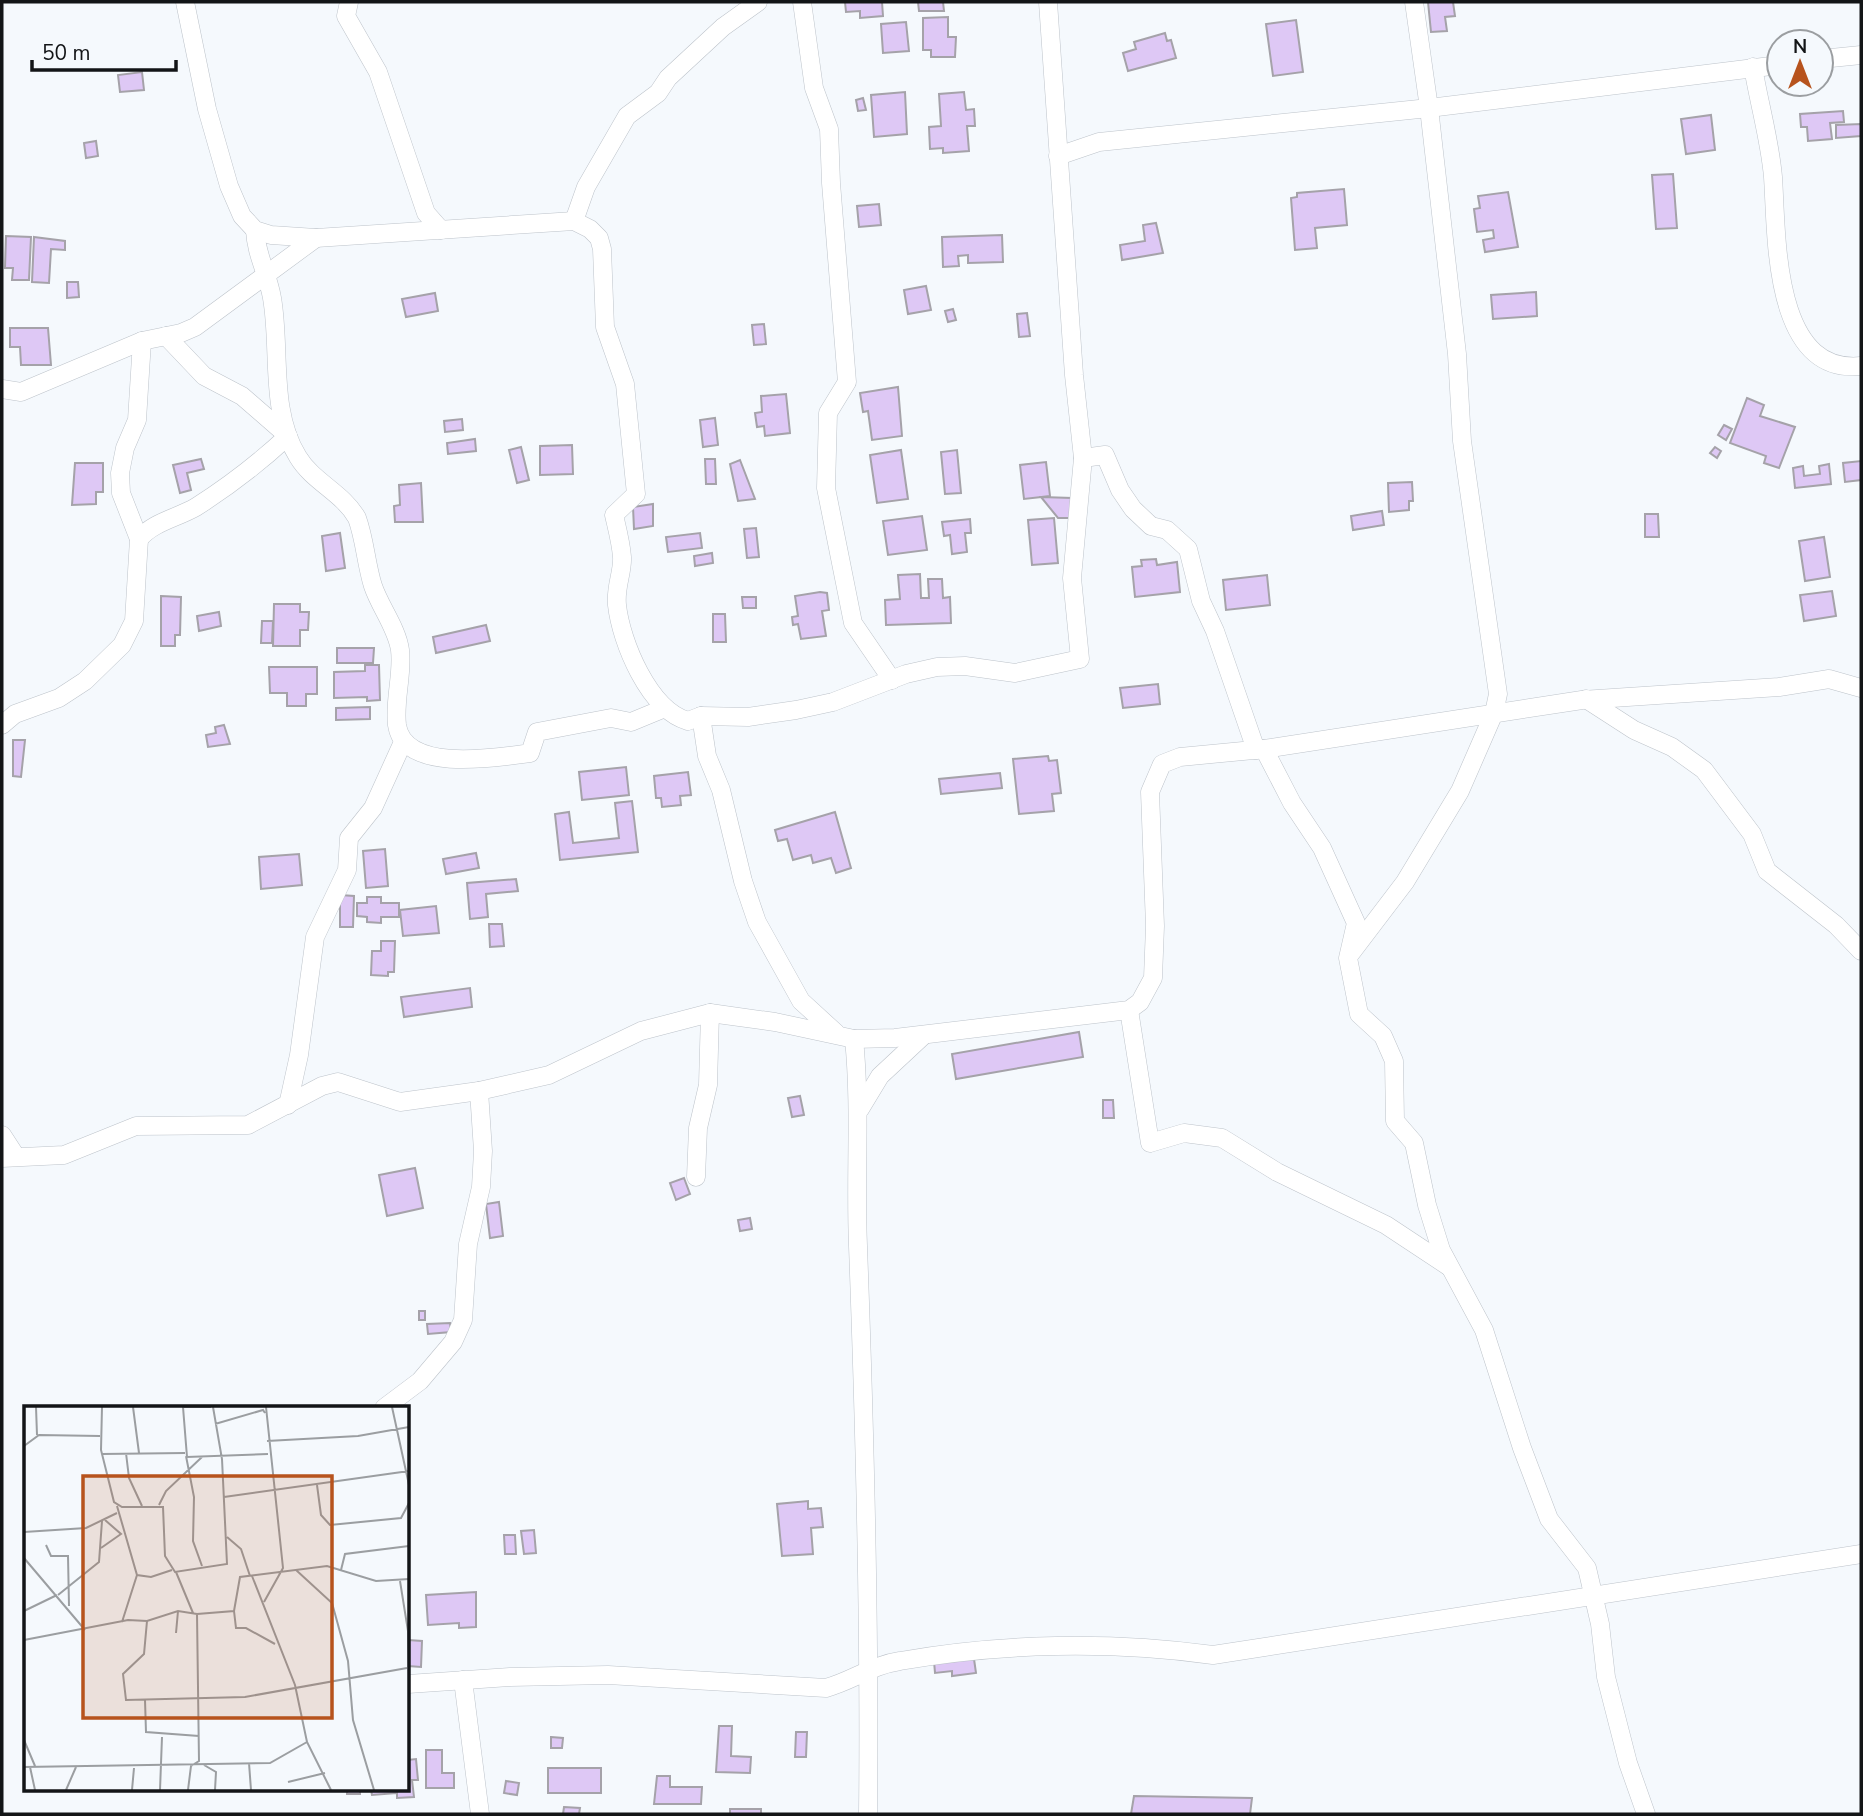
<svg xmlns="http://www.w3.org/2000/svg" width="1863" height="1816" font-family="'Nunito Sans',sans-serif">
<rect width="100%" height="100%" fill="#f5f9fd"/>
<!-- building -->
<g fill="#dec8f5" stroke="#a5a2a9" stroke-width="2">
<path d="M 845,2 L 882,2 L 883,16 L 860,18 L 860,11 L 846,12 Z"/>
<path d="M 918,2 L 943,2 L 944,11 L 919,11 Z"/>
<path d="M 1428,2 L 1453,2 L 1455,16 L 1445,17 L 1447,31 L 1431,32 Z"/>
<path d="M 948,17 L 948,37 L 956,37 L 955,57 L 931,57 L 931,50 L 923,50 L 923,18 Z"/>
<path d="M 1296,20 L 1303,72 L 1273,76 L 1266,24 Z"/>
<path d="M 906,22 L 909,51 L 883,53 L 881,24 Z"/>
<path d="M 1165,33 L 1167,41 L 1171,40 L 1176,58 L 1128,71 L 1123,53 L 1136,49 L 1134,42 Z"/>
<path d="M 142,72 L 144,90 L 120,92 L 118,75 Z"/>
<path d="M 905,92 L 907,134 L 874,137 L 871,95 Z"/>
<path d="M 964,92 L 966,110 L 974,109 L 975,126 L 967,126 L 969,151 L 943,153 L 943,148 L 930,149 L 929,127 L 941,126 L 939,94 Z"/>
<path d="M 863,98 L 866,110 L 858,111 L 856,100 Z"/>
<path d="M 1843,111 L 1844,122 L 1830,123 L 1832,139 L 1808,141 L 1807,127 L 1801,127 L 1800,114 Z"/>
<path d="M 1711,115 L 1715,150 L 1686,154 L 1681,119 Z"/>
<path d="M 1861,124 L 1861,136 L 1836,138 L 1836,125 Z"/>
<path d="M 96,141 L 98,156 L 86,158 L 84,143 Z"/>
<path d="M 1673,174 L 1677,228 L 1656,229 L 1652,175 Z"/>
<path d="M 1344,189 L 1347,225 L 1315,228 L 1317,248 L 1295,250 L 1291,198 L 1297,197 L 1297,193 Z"/>
<path d="M 1508,192 L 1518,247 L 1485,252 L 1483,240 L 1494,238 L 1493,230 L 1477,232 L 1474,209 L 1480,208 L 1478,196 Z"/>
<path d="M 879,204 L 881,225 L 859,227 L 857,206 Z"/>
<path d="M 1156,223 L 1163,253 L 1122,260 L 1120,245 L 1145,241 L 1143,225 Z"/>
<path d="M 1002,235 L 1003,262 L 968,263 L 968,255 L 958,256 L 959,266 L 943,267 L 942,237 Z"/>
<path d="M 6,236 L 31,237 L 29,280 L 12,280 L 13,268 L 5,268 Z"/>
<path d="M 34,237 L 65,241 L 65,250 L 51,249 L 49,283 L 32,282 Z"/>
<path d="M 67,282 L 78,282 L 79,297 L 67,298 Z"/>
<path d="M 926,286 L 931,310 L 908,314 L 904,290 Z"/>
<path d="M 1536,292 L 1537,316 L 1493,319 L 1491,295 Z"/>
<path d="M 435,293 L 438,311 L 406,317 L 402,299 Z"/>
<path d="M 953,309 L 956,320 L 948,322 L 945,311 Z"/>
<path d="M 1027,313 L 1030,336 L 1019,337 L 1017,314 Z"/>
<path d="M 764,324 L 766,344 L 754,345 L 752,325 Z"/>
<path d="M 10,328 L 48,328 L 51,365 L 21,365 L 20,347 L 10,347 Z"/>
<path d="M 898,387 L 902,436 L 872,440 L 868,411 L 863,412 L 860,393 Z"/>
<path d="M 786,394 L 790,433 L 765,436 L 764,426 L 757,427 L 755,413 L 762,412 L 761,396 Z"/>
<path d="M 1747,398 L 1764,405 L 1760,416 L 1795,427 L 1779,468 L 1764,463 L 1766,456 L 1730,443 Z"/>
<path d="M 715,418 L 718,445 L 703,447 L 700,420 Z"/>
<path d="M 462,419 L 463,430 L 445,432 L 444,421 Z"/>
<path d="M 1724,425 L 1732,429 L 1726,440 L 1718,435 Z"/>
<path d="M 475,439 L 476,451 L 448,454 L 447,443 Z"/>
<path d="M 572,445 L 573,474 L 540,475 L 540,446 Z"/>
<path d="M 521,447 L 529,480 L 517,483 L 509,450 Z"/>
<path d="M 1715,447 L 1721,451 L 1717,458 L 1710,453 Z"/>
<path d="M 901,450 L 908,499 L 877,503 L 870,455 Z"/>
<path d="M 957,450 L 961,493 L 945,494 L 941,452 Z"/>
<path d="M 201,459 L 204,469 L 187,473 L 191,490 L 180,493 L 173,465 Z"/>
<path d="M 705,459 L 715,459 L 716,484 L 706,484 Z"/>
<path d="M 740,460 L 755,499 L 738,501 L 730,464 Z"/>
<path d="M 1861,461 L 1861,480 L 1845,482 L 1843,463 Z"/>
<path d="M 1046,462 L 1050,496 L 1024,499 L 1020,465 Z"/>
<path d="M 75,463 L 103,463 L 103,492 L 96,492 L 96,504 L 72,505 Z"/>
<path d="M 1829,464 L 1831,484 L 1795,488 L 1793,468 L 1803,466 L 1804,476 L 1820,474 L 1819,466 Z"/>
<path d="M 1412,482 L 1413,501 L 1409,501 L 1409,510 L 1389,512 L 1388,483 Z"/>
<path d="M 421,483 L 423,522 L 395,522 L 394,506 L 400,505 L 399,485 Z"/>
<path d="M 1041,497 L 1072,498 L 1072,518 L 1058,518 Z"/>
<path d="M 653,504 L 653,526 L 634,529 L 633,507 Z"/>
<path d="M 1382,511 L 1384,525 L 1353,530 L 1351,516 Z"/>
<path d="M 1645,514 L 1658,514 L 1659,537 L 1645,537 Z"/>
<path d="M 922,516 L 927,550 L 888,555 L 883,521 Z"/>
<path d="M 1054,518 L 1058,563 L 1032,565 L 1028,520 Z"/>
<path d="M 970,519 L 971,533 L 965,533 L 967,552 L 952,554 L 950,535 L 944,536 L 942,522 Z"/>
<path d="M 756,528 L 759,557 L 747,558 L 744,529 Z"/>
<path d="M 340,533 L 345,568 L 326,571 L 322,536 Z"/>
<path d="M 700,533 L 702,548 L 668,552 L 666,537 Z"/>
<path d="M 1824,537 L 1830,577 L 1805,581 L 1799,541 Z"/>
<path d="M 712,553 L 713,563 L 695,566 L 694,556 Z"/>
<path d="M 1156,559 L 1157,565 L 1177,562 L 1180,592 L 1135,597 L 1132,567 L 1142,566 L 1141,560 Z"/>
<path d="M 920,574 L 921,598 L 929,598 L 928,579 L 942,579 L 943,598 L 950,597 L 951,623 L 886,625 L 885,600 L 900,599 L 898,575 Z"/>
<path d="M 1267,575 L 1270,605 L 1226,610 L 1223,580 Z"/>
<path d="M 1832,591 L 1836,616 L 1804,621 L 1800,595 Z"/>
<path d="M 820,592 L 827,593 L 829,610 L 822,611 L 826,636 L 801,639 L 798,624 L 793,625 L 792,617 L 798,616 L 795,596 Z"/>
<path d="M 161,596 L 181,597 L 180,635 L 175,635 L 175,646 L 161,646 Z"/>
<path d="M 742,597 L 756,597 L 756,608 L 743,608 Z"/>
<path d="M 274,604 L 300,604 L 300,612 L 309,612 L 308,630 L 300,630 L 300,646 L 273,646 Z"/>
<path d="M 219,612 L 221,626 L 199,631 L 197,616 Z"/>
<path d="M 713,614 L 725,614 L 726,642 L 713,642 Z"/>
<path d="M 262,621 L 273,621 L 272,643 L 261,643 Z"/>
<path d="M 486,625 L 490,641 L 436,653 L 433,637 Z"/>
<path d="M 337,648 L 374,648 L 373,663 L 337,663 Z"/>
<path d="M 365,665 L 379,665 L 380,700 L 367,701 L 367,697 L 334,698 L 334,672 L 365,671 Z"/>
<path d="M 269,667 L 317,667 L 317,694 L 306,694 L 306,706 L 287,706 L 287,693 L 270,693 Z"/>
<path d="M 1158,684 L 1160,704 L 1123,708 L 1120,688 Z"/>
<path d="M 370,707 L 370,719 L 336,720 L 336,708 Z"/>
<path d="M 224,725 L 230,744 L 208,747 L 206,735 L 216,733 L 215,727 Z"/>
<path d="M 13,740 L 25,740 L 21,777 L 13,776 Z"/>
<path d="M 1048,756 L 1049,761 L 1057,760 L 1061,793 L 1052,794 L 1054,811 L 1019,814 L 1013,759 Z"/>
<path d="M 626,767 L 629,795 L 582,800 L 579,772 Z"/>
<path d="M 688,772 L 691,795 L 680,796 L 681,805 L 662,807 L 661,798 L 656,798 L 654,776 Z"/>
<path d="M 1000,773 L 1002,788 L 941,794 L 939,779 Z"/>
<path d="M 632,801 L 638,852 L 560,860 L 555,814 L 569,812 L 573,843 L 619,838 L 615,803 Z"/>
<path d="M 835,812 L 851,868 L 836,873 L 831,858 L 813,863 L 811,855 L 793,860 L 787,839 L 778,841 L 775,830 Z"/>
<path d="M 385,849 L 388,886 L 366,888 L 363,851 Z"/>
<path d="M 476,853 L 479,868 L 446,874 L 443,859 Z"/>
<path d="M 299,854 L 302,885 L 261,889 L 259,857 Z"/>
<path d="M 516,879 L 518,891 L 486,894 L 488,917 L 470,919 L 467,883 Z"/>
<path d="M 340,895 L 354,896 L 353,927 L 340,927 Z"/>
<path d="M 367,897 L 381,897 L 381,903 L 399,903 L 399,917 L 381,917 L 381,923 L 367,922 L 367,917 L 357,916 L 357,903 L 367,903 Z"/>
<path d="M 436,906 L 439,933 L 403,936 L 400,910 Z"/>
<path d="M 489,924 L 502,924 L 504,946 L 490,947 Z"/>
<path d="M 381,941 L 395,941 L 394,972 L 388,972 L 388,976 L 371,975 L 372,951 L 381,951 Z"/>
<path d="M 470,988 L 472,1007 L 404,1017 L 401,997 Z"/>
<path d="M 1079,1032 L 1083,1057 L 956,1079 L 952,1054 Z"/>
<path d="M 800,1096 L 804,1115 L 792,1117 L 788,1098 Z"/>
<path d="M 1103,1100 L 1113,1100 L 1114,1118 L 1103,1118 Z"/>
<path d="M 415,1168 L 423,1208 L 387,1216 L 379,1175 Z"/>
<path d="M 684,1178 L 690,1194 L 676,1200 L 670,1183 Z"/>
<path d="M 499,1202 L 503,1236 L 490,1238 L 486,1204 Z"/>
<path d="M 750,1218 L 752,1229 L 740,1231 L 738,1220 Z"/>
<rect x="419" y="1311" width="6" height="9"/>
<path d="M 450,1323 L 451,1332 L 428,1334 L 427,1324 Z"/>
<path d="M 808,1501 L 808,1509 L 821,1508 L 823,1527 L 811,1528 L 813,1554 L 782,1556 L 777,1504 Z"/>
<path d="M 534,1530 L 536,1553 L 524,1554 L 521,1531 Z"/>
<path d="M 504,1535 L 515,1535 L 516,1554 L 505,1554 Z"/>
<path d="M 476,1592 L 476,1627 L 459,1628 L 459,1623 L 428,1625 L 426,1595 Z"/>
<path d="M 408,1640 L 422,1641 L 421,1667 L 408,1666 Z"/>
<path d="M 974,1659 L 976,1673 L 952,1676 L 952,1671 L 935,1673 L 934,1661 Z"/>
<path d="M 719,1726 L 732,1726 L 731,1756 L 751,1757 L 750,1773 L 716,1772 Z"/>
<path d="M 796,1732 L 807,1732 L 806,1757 L 795,1757 Z"/>
<path d="M 551,1737 L 563,1738 L 562,1748 L 551,1748 Z"/>
<path d="M 426,1750 L 442,1750 L 442,1773 L 454,1773 L 454,1788 L 426,1788 Z"/>
<path d="M 416,1759 L 418,1780 L 412,1780 L 414,1797 L 397,1798 L 397,1793 L 372,1795 L 371,1790 L 408,1790 L 408,1760 Z"/>
<rect x="548" y="1768" width="53" height="25"/>
<path d="M 657,1776 L 670,1776 L 670,1787 L 702,1787 L 701,1804 L 654,1804 Z"/>
<path d="M 506,1781 L 519,1783 L 517,1795 L 504,1793 Z"/>
<rect x="347" y="1790" width="13" height="4"/>
<path d="M 1134,1796 L 1252,1798 L 1250,1814 L 1131,1814 Z"/>
<path d="M 564,1807 L 580,1808 L 579,1814 L 563,1814 Z"/>
<rect x="730" y="1809" width="31" height="5"/>
</g>
<g fill="none" stroke-linecap="round" stroke-linejoin="round">
<defs>
<g id="street">
<path d="M 185,2 L 207,109 L 229,186 L 242,216 L 255,230 L 271,235 L 316,238 L 574,221 L 590,229 L 599,238 L 602,249 L 605,327 L 625,384 L 636,494 L 614,515 C 617,528 621,543 622,557 C 623,572 615,587 617,605 C 621,642 649,710 688,721 L 701,716 L 748,717 L 796,710 L 833,702 L 906,674 L 937,667 L 965,666 L 1015,673 L 1080,659 L 1072,578 L 1083,458 L 1074,375 L 1048,2"/>
<path d="M 349,2 L 346,16 L 378,72 L 426,213 L 441,230"/>
<path d="M 802,2 L 814,88 L 829,129 L 831,183 L 847,382 L 828,413 L 826,488 L 853,623 L 892,680"/>
<path d="M 1821,59 L 1861,55"/>
<path d="M 1753,67 C 1759,103 1770,141 1773,177 C 1777,234 1772,375 1861,366"/>
<path d="M 1058,156 L 1099,142 L 1429,108 L 1779,65"/>
<path d="M 574,221 L 586,187 L 627,116 L 658,93 L 668,78 L 723,27 L 758,2"/>
<path d="M 255,230 C 256,255 268,274 272,298 C 281,349 269,411 298,457 C 313,482 343,493 357,518 C 365,540 366,564 373,586 C 380,607 397,628 400,650 C 403,674 394,700 397,725 C 404,773 495,758 530,753 L 537,732 L 611,718 L 631,722 L 665,708"/>
<path d="M 2,389 L 21,392 L 142,341 L 181,333 L 195,327 L 316,238"/>
<path d="M 1083,458 L 1105,455 L 1120,490 L 1133,509 L 1151,526 L 1167,530 L 1188,549 L 1201,601 L 1215,631 L 1256,750"/>
<path d="M 139,539 C 153,522 177,518 196,507 C 229,486 259,463 288,436 L 242,396 L 204,376 L 166,336"/>
<path d="M 1586,699 L 1634,730 L 1672,747 L 1704,770 L 1752,834 L 1767,871 L 1836,925 L 1861,951"/>
<path d="M 701,716 L 707,756 L 721,790 L 743,881 L 757,922 L 801,1001 L 836,1033"/>
<path d="M 2,725 L 15,714 L 59,698 L 85,681 L 122,645 L 134,621 L 139,539 L 121,493 L 120,473 L 125,448 L 137,420 L 142,341"/>
<path d="M 1264,749 L 1292,803 L 1322,848 L 1356,923 L 1348,958 L 1359,1014 L 1383,1036 L 1394,1061 L 1395,1121 L 1414,1143 L 1427,1205 L 1441,1250 L 1484,1330 L 1522,1448 L 1549,1519 L 1587,1568 L 1600,1624 L 1606,1677 L 1628,1763 L 1646,1814"/>
<path d="M 1351,953 L 1405,882 L 1460,791 L 1494,713 L 1498,694 L 1462,441 L 1457,354 L 1429,108 L 1414,2"/>
<path d="M 1129,1010 L 1150,1143 L 1184,1133 L 1222,1138 L 1277,1172 L 1386,1225 L 1448,1266"/>
<path d="M 854,1039 C 861,1108 855,1176 858,1246 C 865,1435 870,1625 868,1814"/>
<path d="M 288,1105 L 299,1055 L 315,937 L 347,870 L 349,838 L 373,808 L 403,742"/>
<path d="M 860,1109 L 880,1076 L 924,1035"/>
<path d="M 2,1135 L 15,1155"/>
<path d="M 2,1158 L 64,1155 L 136,1126 L 248,1125 L 322,1086 L 338,1082 L 400,1102 L 479,1091 L 549,1075 L 641,1031 L 710,1013 L 775,1022 L 854,1039 L 895,1038 L 1129,1010 L 1140,1002 L 1153,978 L 1155,926 L 1150,792 L 1162,764 L 1180,757 L 1264,749 L 1582,700 L 1779,687 L 1829,679 L 1861,688"/>
<path d="M 696,1177 L 698,1128 L 708,1085 L 710,1013"/>
<path d="M 384,1408 L 420,1381 L 453,1342 L 463,1320 L 468,1244 L 481,1187 L 483,1151 L 479,1091"/>
<path d="M 463,1680 L 480,1814"/>
<path d="M 408,1684 L 510,1677 L 608,1675 L 826,1688 C 852,1681 872,1665 900,1661 C 1001,1643 1110,1641 1213,1655 L 1861,1554"/>
</g>
</defs>
<!-- street casing -->
<use href="#street" stroke="#bdc3ca" stroke-width="19"/>
<!-- street -->
<use href="#street" stroke="#fff" stroke-width="18"/>
</g>
<!-- overview -->
<g transform="translate(24 1406)">
<rect width="385" height="385" fill="#f5f9fd"/>
<path fill="none" stroke="#9b9ea1" stroke-width="2" d="M 12,1 L 13,29M 78,1 L 77,44 L 90,96 L 98,101 L 139,101 L 141,150 L 151,166 L 203,158 L 198,53 L 189,1M 109,1 L 115,47M 159,1 L 163,51 L 244,48M 160,1 L 187,1M 368,1 L 385,79M 191,18 L 239,4 L 241,7M 243,35 L 334,30 L 385,21M 0,40 L 15,29 L 76,30M 102,47 L 105,72 L 118,100M 78,48 L 161,47M 162,50 L 170,91 L 169,135 L 178,160M 293,79 L 297,109 L 306,119 L 377,112 L 385,97M 200,91 L 385,65M 135,99 L 142,85 L 178,51M 93,100 L 113,169 L 127,171 L 148,164M 0,126 L 62,122 L 93,107M 203,131 L 217,143 L 226,170M 22,139 L 27,150 L 44,150 L 45,200M 77,142 L 97,128 L 81,114M 0,152 L 61,224M 272,164 L 308,197 L 324,255 L 329,314 L 350,384M 317,164 L 321,148 L 385,140M 152,166 L 169,207M 228,170 L 271,279 L 283,336 L 307,384M 376,175 L 384,225 L 385,269M 34,189 L 75,156 L 78,115M 240,196 L 259,162 L 242,1M 0,205 L 33,189M 210,205 L 212,222 L 222,222 L 251,238M 123,215 L 120,248 L 99,268 L 102,294 L 221,291 L 383,262M 98,216 L 113,169M 152,227 L 154,205M 0,234 L 104,214 L 123,215 L 154,205 L 173,208 L 210,205 L 216,171 L 303,160 L 352,175 L 385,173M 121,294 L 122,326 L 175,330M 0,334 L 11,360M 225,357 L 227,384M 180,359 L 192,366 L 191,384M 0,361 L 246,357 L 283,336M 6,361 L 11,384M 264,376 L 301,367M 42,384 L 52,361M 108,384 L 110,362M 136,384 L 138,331M 164,384 L 167,360 L 175,355 L 173,208"/>
<path fill="#b7531d" fill-opacity="0.15" stroke="#b7531d" stroke-width="3.5" d="M 59,70 L 308,70 L 308,312 L 59,312 Z"/>
<rect width="385" height="385" fill="none" stroke="#131517" stroke-width="3.5"/>
</g>
<!-- border -->
<rect width="1863" height="1816" fill="none" stroke="#131517" stroke-width="7"/>
<!-- north arrow -->
<g transform="translate(1800 63)"><circle r="33" fill="#f5f9fd" stroke="#9b9ea1" stroke-width="2"/>
<path d="M0-5L12 26L0 18L-12 26Z" fill="#b7531d"/>
<text y="-10" font-size="19" font-weight="bold" text-anchor="middle" fill="#131517">N</text>
</g>
<!-- scale -->
<path d="M32 60v10h144v-10" fill="none" stroke="#131517" stroke-width="3.5"/>
<text x="42" y="60" font-size="21" fill="#131517" stroke="#f5f9fd" stroke-width="5" paint-order="stroke">50 m</text>
</svg>
